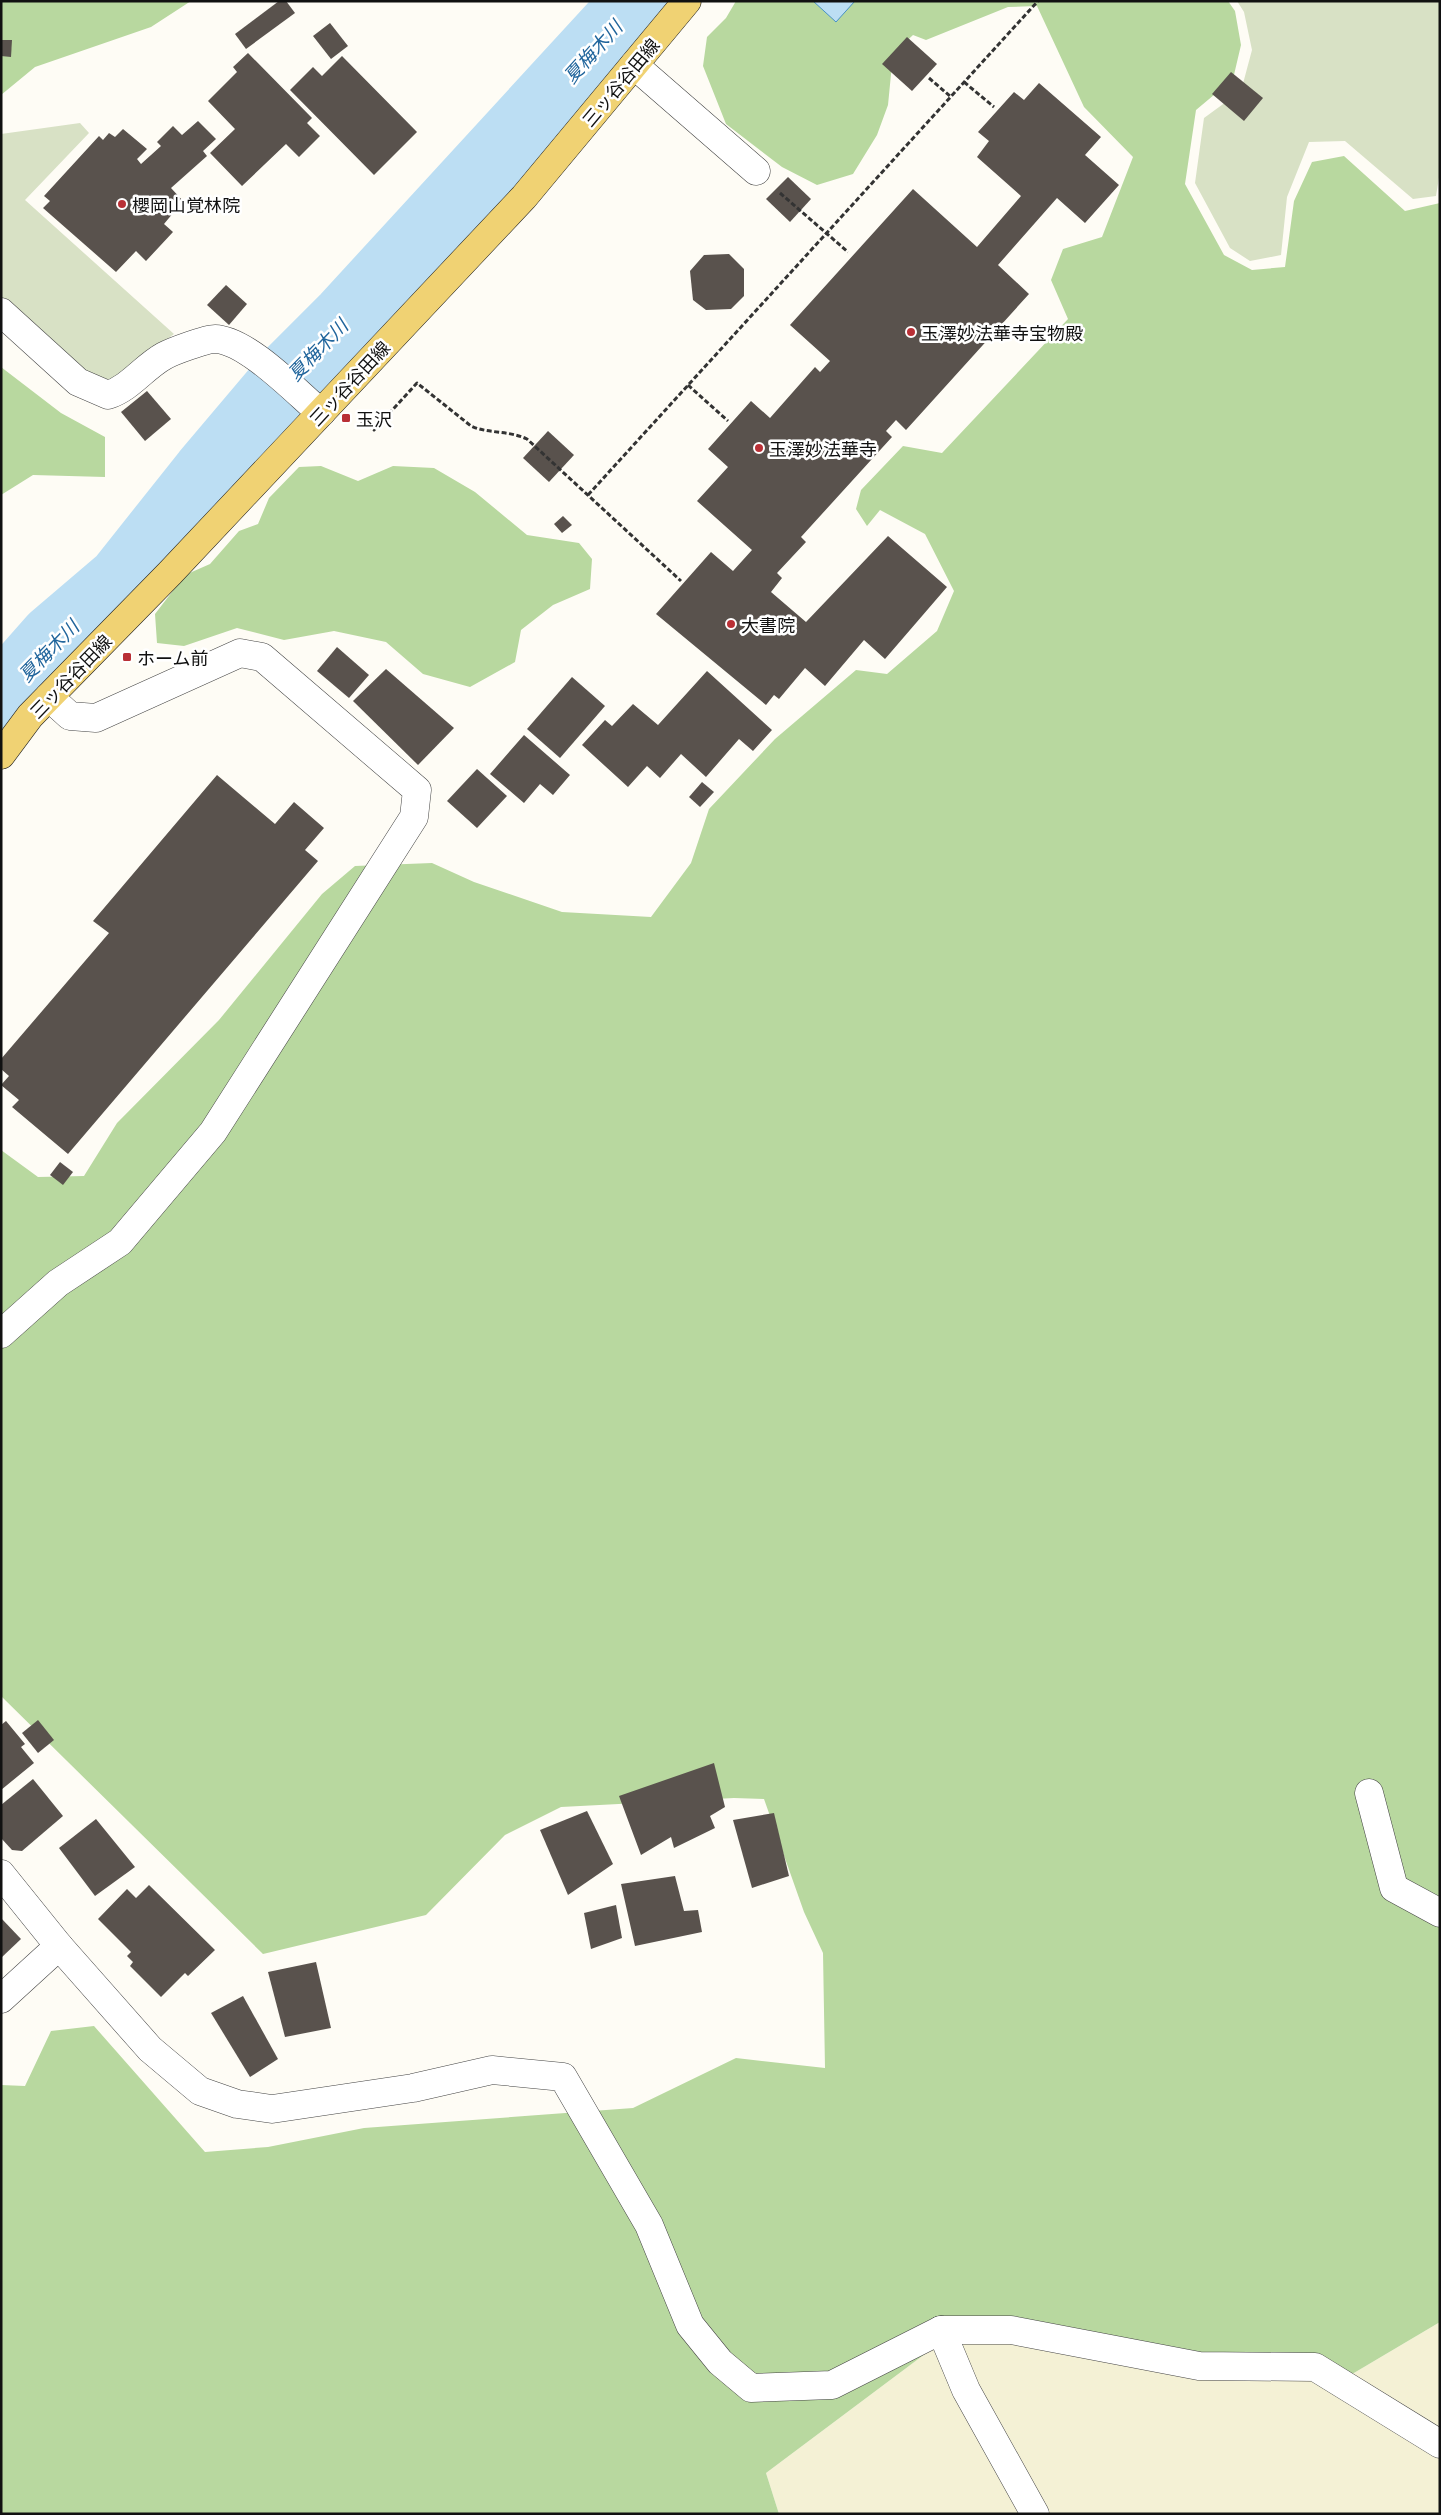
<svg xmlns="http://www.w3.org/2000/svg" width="1441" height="2515" font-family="Literata,'Noto Sans JP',serif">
<rect width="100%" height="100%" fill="#fefcf5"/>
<!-- farmland -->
<path fill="#f4f1d5" d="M 1440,2322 L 1440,2514 L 779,2514 L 766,2473 L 957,2330 L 1337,2383 Z"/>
<!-- forest -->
<g fill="#b8d89f">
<path d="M 1,1 L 191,1 L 151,27 L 35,67 L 1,95 Z"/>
<path d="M 736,1 L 1228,1 L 1235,11 L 1241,45 L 1233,79 L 1196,110 L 1185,184 L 1224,255 L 1252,270 L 1285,267 L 1294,201 L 1312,162 L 1344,156 L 1405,211 L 1440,203 L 1440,2322 L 1337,2383 L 957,2330 L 766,2473 L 779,2514 L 1,2514 L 1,2085 L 25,2086 L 51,2031 L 94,2026 L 205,2152 L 268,2147 L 364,2128 L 633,2108 L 736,2058 L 825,2068 L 823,1953 L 804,1912 L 764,1799 L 734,1798 L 561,1807 L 505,1835 L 426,1915 L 263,1954 L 1,1696 L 1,1150 L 38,1177 L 84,1176 L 117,1123 L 219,1020 L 322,894 L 355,866 L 432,863 L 474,882 L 562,912 L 651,917 L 691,863 L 709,809 L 775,739 L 856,670 L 887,674 L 937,631 L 954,591 L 925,534 L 880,510 L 867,526 L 856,509 L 861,490 L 903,446 L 942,453 L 1068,319 L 1051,280 L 1063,249 L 1102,237 L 1133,157 L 1084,107 L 1037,6 L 1008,7 L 926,40 L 913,35 L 893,54 L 888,105 L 877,135 L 853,174 L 817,185 L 782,167 L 726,124 L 703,66 L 707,37 L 726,18 Z"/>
<path d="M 1,367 L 61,413 L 105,437 L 105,477 L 33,475 L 1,495 Z"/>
<path d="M 321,466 L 358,481 L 393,466 L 434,468 L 475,492 L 527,535 L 579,543 L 592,559 L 590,589 L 553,605 L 521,630 L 515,662 L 470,687 L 423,674 L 386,642 L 334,631 L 284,640 L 237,628 L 184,646 L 157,643 L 155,614 L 185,575 L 210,564 L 239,531 L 258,524 L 269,498 L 299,467 Z"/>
</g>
<!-- cemetery -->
<g fill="#d8e1c5">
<path d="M 1237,1 L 1440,1 L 1440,171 L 1436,196 L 1413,199 L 1345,141 L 1309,142 L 1287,197 L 1281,255 L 1250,261 L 1230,248 L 1195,183 L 1204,118 L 1241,91 L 1252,50 L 1244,12 Z"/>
<path d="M 80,123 L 89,133 L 25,200 L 174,334 L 143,357 L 116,386 L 87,376 L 1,302 L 1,134 Z"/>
</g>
<!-- water -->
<path fill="#bcdef3" stroke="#4892c5" d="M 813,1 L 855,1 L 836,22 Z"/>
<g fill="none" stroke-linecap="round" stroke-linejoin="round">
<!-- river -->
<path stroke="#bcdef3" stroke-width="71" d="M 1,699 L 54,639 L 122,581 L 207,474 L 294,371 L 347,318 L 638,1"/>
</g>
<!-- building -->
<g fill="#59524d">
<path d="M 279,1 L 286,1 L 295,13 L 246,49 L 235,34 Z"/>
<path d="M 330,23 L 348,46 L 331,59 L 313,36 Z"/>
<path d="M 907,37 L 937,64 L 912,91 L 882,64 Z"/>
<path d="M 1,40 L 12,40 L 11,57 L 1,56 Z"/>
<path d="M 248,53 L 312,118 L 307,123 L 320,136 L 299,157 L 286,144 L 242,186 L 210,153 L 235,129 L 208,101 L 237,72 L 233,67 Z"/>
<path d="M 342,56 L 417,132 L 374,175 L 290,90 L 313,67 L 322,76 Z"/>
<path d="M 1231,72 L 1263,98 L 1244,121 L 1212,94 Z"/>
<path d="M 1039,83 L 1101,137 L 1085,155 L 1119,185 L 1085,223 L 1057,198 L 998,265 L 1029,294 L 906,430 L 896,420 L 886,431 L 892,437 L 801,537 L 806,542 L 777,573 L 782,578 L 771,592 L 806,622 L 888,536 L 947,587 L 885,659 L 864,640 L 825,686 L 805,668 L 779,699 L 774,695 L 766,705 L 656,614 L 711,552 L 733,571 L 752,550 L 697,501 L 728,467 L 708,449 L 751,401 L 770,418 L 815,367 L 820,372 L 830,361 L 790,325 L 913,189 L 977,247 L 1021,196 L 977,157 L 989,141 L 978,132 L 1014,92 L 1024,100 Z"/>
<path d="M 198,121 L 216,139 L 203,151 L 207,156 L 171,188 L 183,201 L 164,224 L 173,232 L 146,261 L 136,251 L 116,272 L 43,208 L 50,201 L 44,196 L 99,136 L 103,140 L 109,133 L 115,137 L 123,129 L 147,149 L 137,159 L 141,164 L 161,146 L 157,142 L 173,126 L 182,135 Z"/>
<path d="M 788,177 L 811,199 L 790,222 L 766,199 Z"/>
<path d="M 729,254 L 744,269 L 744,296 L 731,309 L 706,310 L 693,300 L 690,271 L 704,255 Z"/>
<path d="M 226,285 L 247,304 L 229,325 L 207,305 Z"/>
<path d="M 147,391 L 171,419 L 145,441 L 121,412 Z"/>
<path d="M 548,431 L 574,455 L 549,482 L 523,458 Z"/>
<path d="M 563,516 L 572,525 L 562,533 L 554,524 Z"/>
<path d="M 337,647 L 369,675 L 349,698 L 317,671 Z"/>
<path d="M 386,669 L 454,728 L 418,765 L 353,701 Z"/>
<path d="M 707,671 L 772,730 L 753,751 L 739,739 L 706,777 L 681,754 L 660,778 L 647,766 L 628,787 L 582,745 L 605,720 L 612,726 L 633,704 L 658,725 Z"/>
<path d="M 572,677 L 605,706 L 560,758 L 527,729 Z"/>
<path d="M 524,735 L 570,775 L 553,795 L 540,784 L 524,803 L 490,774 Z"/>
<path d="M 477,769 L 507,796 L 477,828 L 447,801 Z"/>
<path d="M 217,775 L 275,824 L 294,802 L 324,828 L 305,850 L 318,861 L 68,1154 L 12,1107 L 19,1100 L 1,1085 L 9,1076 L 1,1069 L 1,1059 L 109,933 L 93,921 Z"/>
<path d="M 702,782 L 714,792 L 700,807 L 689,797 Z"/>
<path d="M 60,1162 L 73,1172 L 63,1185 L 50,1175 Z"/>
<path d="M 38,1720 L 54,1740 L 38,1753 L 22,1733 Z"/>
<path d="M 6,1721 L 25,1744 L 21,1747 L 34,1763 L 1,1790 L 1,1725 Z"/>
<path d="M 714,1763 L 725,1807 L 710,1816 L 715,1828 L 674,1848 L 671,1837 L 641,1855 L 619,1796 Z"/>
<path d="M 33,1779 L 63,1816 L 22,1851 L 12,1850 L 1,1838 L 1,1805 Z"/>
<path d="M 587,1811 L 613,1864 L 568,1895 L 540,1830 Z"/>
<path d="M 774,1813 L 789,1876 L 752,1888 L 733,1820 Z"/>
<path d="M 96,1819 L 135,1867 L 95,1896 L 59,1848 Z"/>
<path d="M 675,1876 L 684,1911 L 698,1910 L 702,1932 L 635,1946 L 621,1884 Z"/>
<path d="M 149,1885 L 215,1950 L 188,1976 L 185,1973 L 161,1997 L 130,1966 L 133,1962 L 127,1956 L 131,1952 L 98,1919 L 127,1889 L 136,1898 Z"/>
<path d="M 616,1905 L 622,1938 L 591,1949 L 584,1913 Z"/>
<path d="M 1,1918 L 21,1939 L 1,1958 Z"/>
<path d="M 316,1962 L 331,2028 L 285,2037 L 268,1972 Z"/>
<path d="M 243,1996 L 278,2059 L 250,2077 L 211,2013 Z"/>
</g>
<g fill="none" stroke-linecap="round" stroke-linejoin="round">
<defs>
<g id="minor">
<path d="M 634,65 L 756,171"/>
<path d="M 1,312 L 78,382 L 108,395 C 130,388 144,367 164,356 C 173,351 206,339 215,339 C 247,340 296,392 321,413"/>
<path d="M 1,1334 L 58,1283 L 120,1242 L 213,1132 L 414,817 L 417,790 L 262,657 L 240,653 L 96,718 L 70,716 L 49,697"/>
<path d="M 1369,1793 L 1394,1888 L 1440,1913"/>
<path d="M 1,1874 L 59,1946 L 150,2049 L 200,2091 L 237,2104 L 272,2109 L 413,2088 L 492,2070 L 563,2077 L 649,2225 L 690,2325 L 720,2362 L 751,2388 L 832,2385 L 941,2330"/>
<path d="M 1,1999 L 59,1946"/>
<path d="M 1035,2514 L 966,2390 L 941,2330 L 1011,2330 L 1199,2366 L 1315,2367 L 1440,2444"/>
</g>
<path id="major" d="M 1,755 L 30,716 L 170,573 L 524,197 L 687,1"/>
</defs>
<!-- minor casing -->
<use href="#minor" stroke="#444" stroke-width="29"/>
<!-- major casing -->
<use href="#major" stroke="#222" stroke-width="29"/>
<!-- path -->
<g stroke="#333" stroke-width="3" stroke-dasharray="5 2.5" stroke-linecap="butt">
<path d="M 929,78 L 951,97"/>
<path d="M 964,82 L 994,107"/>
<path d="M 780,193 L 848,252"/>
<path d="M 688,385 L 728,421"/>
<path d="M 361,421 L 374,430 L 417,383 L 471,426 C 488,434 508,430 527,439 L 681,581"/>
<path d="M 588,495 L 1038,1"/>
</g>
<!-- minor -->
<use href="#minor" stroke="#fff" stroke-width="28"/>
<!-- major -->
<use href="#major" stroke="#f0d273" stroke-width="28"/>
</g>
<!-- markers -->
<g fill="#b93036" stroke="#fff" stroke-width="2">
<circle cx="122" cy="204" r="5"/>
<circle cx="911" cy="332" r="5"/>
<rect x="341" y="413" width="10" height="10" rx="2.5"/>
<circle cx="759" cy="448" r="5"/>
<circle cx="731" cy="624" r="5"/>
<rect x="122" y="652" width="10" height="10" rx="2.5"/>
</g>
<g text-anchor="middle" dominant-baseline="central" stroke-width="5" stroke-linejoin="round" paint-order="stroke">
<!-- street labels -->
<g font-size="18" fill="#111" stroke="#fff">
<text transform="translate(620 82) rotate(-50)">三ッ谷谷田線</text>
<text transform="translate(349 383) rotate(-47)">三ッ谷谷田線</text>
<text transform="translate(70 676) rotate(-46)">三ッ谷谷田線</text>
</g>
<!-- poi labels -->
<g font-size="18" fill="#111" stroke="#fff" text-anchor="start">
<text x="132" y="204">櫻岡山覚林院</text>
<text x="921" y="332">玉澤妙法華寺宝物殿</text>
<text x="356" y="418">玉沢</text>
<text x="769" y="448">玉澤妙法華寺</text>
<text x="741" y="624">大書院</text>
<text x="137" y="657">ホーム前</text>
</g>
<!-- water labels -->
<g font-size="19" font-style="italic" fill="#20659c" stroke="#fff">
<text transform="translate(592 51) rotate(-48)">夏梅木川</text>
<text transform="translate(317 349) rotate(-46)">夏梅木川</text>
<text transform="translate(48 650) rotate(-46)">夏梅木川</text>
</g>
</g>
<!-- border -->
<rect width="1441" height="2515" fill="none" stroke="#111111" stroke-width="5"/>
</svg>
